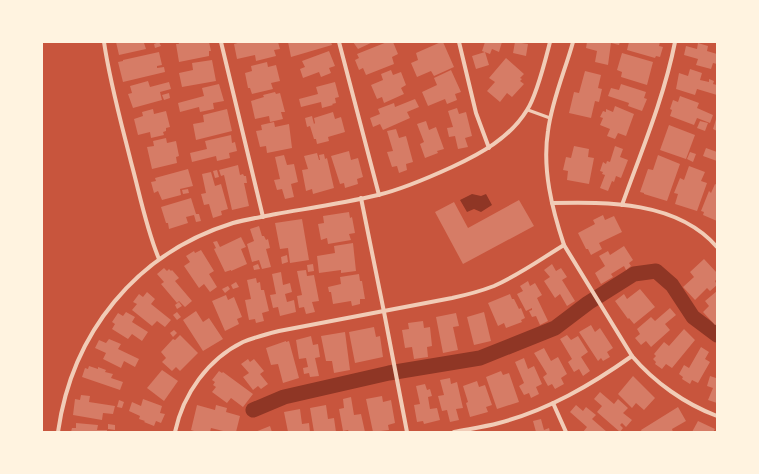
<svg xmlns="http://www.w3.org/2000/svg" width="759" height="474" font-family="'Archivo Narrow',sans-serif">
<rect width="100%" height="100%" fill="#c8553d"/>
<!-- water -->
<path fill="#8f3625" d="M 472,194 L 481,196 L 486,194 L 492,205 L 481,212 L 474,209 L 467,212 L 460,200 Z"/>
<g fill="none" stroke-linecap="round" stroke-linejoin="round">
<!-- canal -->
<path stroke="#8f3625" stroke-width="15" d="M 253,410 L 284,397 L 389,373 L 480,358 L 555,328 L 588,303 L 634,274 L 656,271 L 672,285 L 693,317 L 717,335"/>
</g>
<!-- building -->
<g fill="#d67c66">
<path d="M 116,42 L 148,42 L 148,43 L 144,43 L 146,49 L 119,55 Z"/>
<path d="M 159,42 L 161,46 L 155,48 L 154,44 Z"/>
<path d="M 178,42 L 209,42 L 211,51 L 209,51 L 209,56 L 179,62 L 176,44 L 179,44 Z"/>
<path d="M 241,42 L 278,42 L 280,49 L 274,50 L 276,56 L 256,61 L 255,55 L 237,59 L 234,44 Z"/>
<path d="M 288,42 L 331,42 L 332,45 L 291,57 Z"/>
<path d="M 353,42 L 373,42 L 358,49 Z"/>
<path d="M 387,42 L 393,42 L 398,54 L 392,57 L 394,64 L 366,75 L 363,68 L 359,70 L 355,60 L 359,58 L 357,54 Z"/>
<path d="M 441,42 L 443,42 L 454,67 L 434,76 L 431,71 L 417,77 L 411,63 L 418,60 L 416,53 Z"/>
<path d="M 485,42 L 502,42 L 499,52 L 492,49 L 490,54 L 482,51 Z"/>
<path d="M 515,42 L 528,44 L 526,56 L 513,53 Z"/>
<path d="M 587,42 L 620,42 L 619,45 L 611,43 L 608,65 L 595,62 L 597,51 L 586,48 Z"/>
<path d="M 629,42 L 660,42 L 659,46 L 663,47 L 660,57 L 656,56 L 655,58 L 627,50 Z"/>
<path d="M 698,43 L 708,46 L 707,51 L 717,54 L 717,64 L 713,63 L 711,69 L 696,65 L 698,59 L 684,55 L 686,46 L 697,49 Z"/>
<path d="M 329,51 L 335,66 L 329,68 L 331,73 L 321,77 L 319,72 L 303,78 L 300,69 L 305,67 L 302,61 Z"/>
<path d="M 159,52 L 162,65 L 157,66 L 157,68 L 164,67 L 165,72 L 123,82 L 118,62 L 123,61 L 123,60 Z"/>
<path d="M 485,52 L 489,65 L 476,69 L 472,56 Z"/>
<path d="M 622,53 L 653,62 L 647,85 L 621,77 L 622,72 L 617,70 Z"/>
<path d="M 506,58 L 524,74 L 520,78 L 522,79 L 520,81 L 524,84 L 512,97 L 507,93 L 500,102 L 487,91 L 495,82 L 489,78 Z"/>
<path d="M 212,60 L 216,81 L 182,87 L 179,73 L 193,70 L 192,63 Z"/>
<path d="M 267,62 L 268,67 L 276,65 L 280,81 L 271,83 L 273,89 L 252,94 L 250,88 L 248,88 L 245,73 L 252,71 L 251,66 Z"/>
<path d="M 690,69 L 702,73 L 700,80 L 709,82 L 709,79 L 714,81 L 713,84 L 717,85 L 717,95 L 697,89 L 695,95 L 676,89 L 679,73 L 688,76 Z"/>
<path d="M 391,70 L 393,75 L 401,72 L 406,85 L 401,88 L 404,94 L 384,103 L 382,97 L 377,99 L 371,85 L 383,80 L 381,74 Z"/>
<path d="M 451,70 L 461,92 L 455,94 L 457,100 L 447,104 L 445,99 L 428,106 L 422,92 L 437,85 L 434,78 Z"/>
<path d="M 585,71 L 601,75 L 598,88 L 602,89 L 599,102 L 595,101 L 591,118 L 569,113 L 574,92 L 579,93 Z"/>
<path d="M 148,81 L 150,87 L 169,82 L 171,89 L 160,92 L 162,100 L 133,108 L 128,94 L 132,93 L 130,86 Z"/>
<path d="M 335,82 L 339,97 L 335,98 L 336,103 L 332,104 L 333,105 L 322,108 L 321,102 L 301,107 L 299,99 L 318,94 L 316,87 Z"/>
<path d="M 219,84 L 224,101 L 213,103 L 214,109 L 200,112 L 199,107 L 180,112 L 178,103 L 204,96 L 202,88 Z"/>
<path d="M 621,84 L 646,92 L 644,98 L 647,99 L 642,111 L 628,106 L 629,103 L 608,96 L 611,88 L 619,90 Z"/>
<path d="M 275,92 L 276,94 L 280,93 L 285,112 L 281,112 L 283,119 L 270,122 L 269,116 L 255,119 L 251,101 L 264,97 L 263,95 Z"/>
<path d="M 169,93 L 170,98 L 164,100 L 162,95 Z"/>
<path d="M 680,96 L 699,103 L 697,108 L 713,115 L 710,123 L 697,118 L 694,125 L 670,116 L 672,110 L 670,109 L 673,100 L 678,102 Z"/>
<path d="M 415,99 L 419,107 L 407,112 L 410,118 L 383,130 L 380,124 L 373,127 L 370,118 L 380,114 L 378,109 L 394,103 L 395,107 Z"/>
<path d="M 615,106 L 634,114 L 626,136 L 618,133 L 615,139 L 607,136 L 610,129 L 600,125 L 603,118 L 600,117 L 603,111 L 606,112 L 606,109 L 613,112 Z"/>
<path d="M 457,108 L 459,114 L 466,112 L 472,136 L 465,138 L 468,147 L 458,149 L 455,136 L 449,137 L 447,128 L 453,127 L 448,111 Z"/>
<path d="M 153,109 L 154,114 L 166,111 L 170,127 L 166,128 L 166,131 L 163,132 L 164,135 L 151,138 L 150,132 L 138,135 L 134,119 L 143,116 L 142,112 Z"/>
<path d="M 227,109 L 232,131 L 196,140 L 193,124 L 204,122 L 203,115 Z"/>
<path d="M 333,112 L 335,119 L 341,117 L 345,132 L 328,137 L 329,141 L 317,144 L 316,139 L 314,139 L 310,126 L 307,127 L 305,118 L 312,116 L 314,124 L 315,123 L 314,118 Z"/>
<path d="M 717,116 L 717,131 L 713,129 Z"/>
<path d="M 426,121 L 429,130 L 436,127 L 444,149 L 437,151 L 438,153 L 425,158 L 420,144 L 424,142 L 417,124 Z"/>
<path d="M 700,121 L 708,123 L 705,131 L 697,128 Z"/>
<path d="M 274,122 L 275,127 L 289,124 L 292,148 L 267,153 L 266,146 L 260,147 L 256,131 L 262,130 L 261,125 Z"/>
<path d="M 669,125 L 695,135 L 686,159 L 660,150 Z"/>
<path d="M 396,129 L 399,138 L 406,136 L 413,162 L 406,164 L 407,170 L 399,173 L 397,166 L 392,167 L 387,152 L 393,151 L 387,131 Z"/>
<path d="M 231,135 L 232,143 L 235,142 L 237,151 L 229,153 L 230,158 L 217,161 L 216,156 L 192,162 L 190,153 L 207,149 L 205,141 Z"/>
<path d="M 166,138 L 167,143 L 176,141 L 179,156 L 176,157 L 177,163 L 152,169 L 147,147 L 154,146 L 153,141 Z"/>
<path d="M 574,146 L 589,149 L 588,157 L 594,158 L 589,184 L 567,180 L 568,171 L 563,170 L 566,157 L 571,158 Z"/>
<path d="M 615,146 L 623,149 L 620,157 L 628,160 L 621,178 L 616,176 L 614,182 L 612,181 L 608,191 L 600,188 L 605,175 L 602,174 L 603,172 L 600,171 L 603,162 L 606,164 L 607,161 L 610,162 Z"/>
<path d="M 706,148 L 717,152 L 717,161 L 703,156 Z"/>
<path d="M 349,151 L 351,160 L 358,158 L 363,177 L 357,179 L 358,184 L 345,188 L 344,183 L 340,184 L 331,156 Z"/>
<path d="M 690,152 L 696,154 L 693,162 L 687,159 Z"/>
<path d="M 317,153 L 319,160 L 320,160 L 319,155 L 324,154 L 325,159 L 327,158 L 334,188 L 313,194 L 312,189 L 306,191 L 302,170 L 308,169 L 304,156 Z"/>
<path d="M 284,155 L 287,165 L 294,164 L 298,182 L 291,184 L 294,197 L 285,199 L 282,189 L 277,190 L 274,180 L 280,179 L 275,157 Z"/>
<path d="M 658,155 L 680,164 L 667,201 L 644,194 L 644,193 L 640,192 L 648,169 L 653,170 Z"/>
<path d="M 238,165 L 240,175 L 243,174 L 244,176 L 246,176 L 247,183 L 244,183 L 249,206 L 232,210 L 224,175 L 221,176 L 219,170 Z"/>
<path d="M 689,166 L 705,172 L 701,181 L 707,183 L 697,211 L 675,204 L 678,194 L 674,193 L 680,178 L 684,180 Z"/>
<path d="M 188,169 L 193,186 L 180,189 L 181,195 L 162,200 L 158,191 L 154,193 L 151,182 L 156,181 L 155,178 Z"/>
<path d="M 217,170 L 219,177 L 215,178 L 213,171 Z"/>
<path d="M 211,172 L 215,186 L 221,184 L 228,209 L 221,211 L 222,215 L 213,218 L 209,204 L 204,205 L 201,194 L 206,193 L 202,174 Z"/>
<path d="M 715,184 L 717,185 L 717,221 L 703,215 L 704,212 L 701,211 L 709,191 L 711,193 Z"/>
<path d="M 188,189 L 189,193 L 183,194 L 182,190 Z"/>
<path d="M 191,198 L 196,214 L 199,214 L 201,221 L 196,222 L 194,215 L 186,217 L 188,223 L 169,229 L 168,223 L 166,223 L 161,207 Z"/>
<path d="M 519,200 L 534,226 L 463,264 L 435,212 L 454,202 L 468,228 Z"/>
<path d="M 349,212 L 350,218 L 352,217 L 355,233 L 349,234 L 351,240 L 328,244 L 327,238 L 321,240 L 318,224 L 324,223 L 323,216 Z"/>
<path d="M 603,215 L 605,220 L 614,216 L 622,232 L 599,243 L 602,249 L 591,255 L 588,249 L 586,249 L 578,233 L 595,224 L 593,220 Z"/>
<path d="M 302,219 L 309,260 L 290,263 L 288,248 L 280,249 L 275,223 Z"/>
<path d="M 259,226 L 262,236 L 264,236 L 266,240 L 268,239 L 270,248 L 266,249 L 271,267 L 262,269 L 259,260 L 252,262 L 247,244 L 254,241 L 250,229 Z"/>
<path d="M 241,237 L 246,247 L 241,249 L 247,264 L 231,271 L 231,270 L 225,272 L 214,249 L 216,248 L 213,242 L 217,241 L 220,247 Z"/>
<path d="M 353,243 L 356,271 L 341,273 L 341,270 L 319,273 L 317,256 L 335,253 L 334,246 Z"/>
<path d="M 624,246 L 633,260 L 629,263 L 631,266 L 626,270 L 624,266 L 611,274 L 613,277 L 601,284 L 595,273 L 605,266 L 599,256 L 608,251 L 610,255 Z"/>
<path d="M 201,250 L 214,271 L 209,274 L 217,287 L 210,292 L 204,284 L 199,288 L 184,266 L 190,262 L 186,256 L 194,251 L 195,253 Z"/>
<path d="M 287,255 L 288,262 L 282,264 L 281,257 Z"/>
<path d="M 704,259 L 717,273 L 717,279 L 715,281 L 717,285 L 710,291 L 707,288 L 695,300 L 683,287 L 694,277 L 690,272 Z"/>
<path d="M 258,264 L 260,269 L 254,270 L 253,266 Z"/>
<path d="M 313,264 L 314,271 L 308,272 L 307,265 Z"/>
<path d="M 552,264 L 556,271 L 561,268 L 567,277 L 562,280 L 575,301 L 567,306 L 560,294 L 555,298 L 544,281 L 550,277 L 544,270 Z"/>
<path d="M 164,268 L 167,271 L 169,269 L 171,271 L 172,270 L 179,278 L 175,281 L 192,301 L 185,307 L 179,301 L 177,303 L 161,284 L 164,282 L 157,274 Z"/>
<path d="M 306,270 L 307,276 L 314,275 L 319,301 L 312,302 L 315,312 L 306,314 L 304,307 L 299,308 L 297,296 L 302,295 L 297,271 Z"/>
<path d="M 281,272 L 283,285 L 290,283 L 292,292 L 285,294 L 287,302 L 294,300 L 296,312 L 280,316 L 278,307 L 273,308 L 270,295 L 276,294 L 272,274 Z"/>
<path d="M 359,274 L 360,281 L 362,281 L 365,299 L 360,299 L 360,304 L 352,306 L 351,301 L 333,304 L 331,292 L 329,292 L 328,287 L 341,284 L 340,277 Z"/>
<path d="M 256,278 L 257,283 L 260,282 L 261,290 L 264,290 L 269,311 L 262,313 L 264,321 L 256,323 L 255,319 L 249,320 L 245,300 L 251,299 L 247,280 Z"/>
<path d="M 528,281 L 530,286 L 535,283 L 542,295 L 537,298 L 548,321 L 540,325 L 536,316 L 532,317 L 529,311 L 532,310 L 532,308 L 526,311 L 517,294 L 523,291 L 520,286 Z"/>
<path d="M 236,282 L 239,287 L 233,289 L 231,285 Z"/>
<path d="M 228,286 L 230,289 L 225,293 L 222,289 Z"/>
<path d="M 640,289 L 655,307 L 634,324 L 629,318 L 628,319 L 615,301 L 624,294 L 627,299 Z"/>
<path d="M 717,291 L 717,324 L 715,325 L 703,312 L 709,306 L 705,301 Z"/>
<path d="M 147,292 L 155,299 L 151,304 L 171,320 L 165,327 L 157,321 L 152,326 L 132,310 L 137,304 L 133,302 L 139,294 L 143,297 Z"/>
<path d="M 510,294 L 512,299 L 514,299 L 519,309 L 521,308 L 525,318 L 521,320 L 522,322 L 506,328 L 504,323 L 498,326 L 488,303 Z"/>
<path d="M 226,295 L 228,300 L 234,297 L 242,317 L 237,319 L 239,324 L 225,331 L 212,301 Z"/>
<path d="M 179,302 L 182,306 L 177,309 L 175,305 Z"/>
<path d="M 670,308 L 676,315 L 665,324 L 670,330 L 651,347 L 646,341 L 641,345 L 635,338 L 640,334 L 637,329 L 651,317 L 655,321 Z"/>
<path d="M 196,311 L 203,322 L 209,318 L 223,339 L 203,351 L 183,320 Z"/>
<path d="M 126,312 L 135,317 L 132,322 L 148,332 L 142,341 L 132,334 L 128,339 L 112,329 L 115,324 L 112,322 L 118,313 L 123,316 Z"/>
<path d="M 177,312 L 181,317 L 177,320 L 173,315 Z"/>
<path d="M 484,312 L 491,341 L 474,345 L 467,317 Z"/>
<path d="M 456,313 L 459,326 L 453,327 L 458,350 L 443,353 L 436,317 Z"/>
<path d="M 423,321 L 424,328 L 430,327 L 432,346 L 427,347 L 428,357 L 414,359 L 412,347 L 405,348 L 402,330 L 409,329 L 408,323 Z"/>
<path d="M 591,325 L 595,332 L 600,328 L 613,348 L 607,352 L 610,357 L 603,361 L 601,358 L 598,361 L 579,332 Z"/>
<path d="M 374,327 L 376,337 L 380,336 L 383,357 L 355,363 L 349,332 Z"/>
<path d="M 684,329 L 695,340 L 672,368 L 666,364 L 662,369 L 655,364 L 656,362 L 653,359 L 656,356 L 654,354 L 664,342 L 669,346 Z"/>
<path d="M 174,330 L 177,333 L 173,337 L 170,333 Z"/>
<path d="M 345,332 L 350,370 L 334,373 L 332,361 L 326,361 L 321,336 Z"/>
<path d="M 180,335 L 198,353 L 180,371 L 176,367 L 172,371 L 162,362 L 166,358 L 161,352 L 173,339 L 175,340 Z"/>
<path d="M 567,335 L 571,340 L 578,336 L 588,352 L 581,357 L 590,371 L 583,376 L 579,369 L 574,372 L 568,362 L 572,359 L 560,339 Z"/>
<path d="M 311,336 L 313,345 L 318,344 L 320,357 L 315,358 L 319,376 L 310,377 L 309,373 L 304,374 L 303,368 L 308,367 L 306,358 L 299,359 L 296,340 Z"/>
<path d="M 109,339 L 121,344 L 118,349 L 139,359 L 135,367 L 124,361 L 121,368 L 103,359 L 106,353 L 95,348 L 99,340 L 106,343 Z"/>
<path d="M 286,341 L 286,342 L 289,341 L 299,378 L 283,383 L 278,364 L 271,365 L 266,348 Z"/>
<path d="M 701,347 L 709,352 L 705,359 L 710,362 L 698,383 L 692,380 L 690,384 L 682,379 L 683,377 L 679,374 L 684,365 L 689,368 Z"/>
<path d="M 544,348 L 551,361 L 558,357 L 567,374 L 561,378 L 564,384 L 555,389 L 552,384 L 548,386 L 543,377 L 547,374 L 534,353 Z"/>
<path d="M 524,358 L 528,369 L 534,366 L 542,384 L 536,387 L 539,394 L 531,398 L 529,393 L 524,395 L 519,386 L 524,383 L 515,362 Z"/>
<path d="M 248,359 L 250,362 L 254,359 L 264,371 L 260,374 L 268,384 L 261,389 L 258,386 L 253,390 L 243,377 L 249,373 L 241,364 Z"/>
<path d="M 89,366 L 98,369 L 98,367 L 106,370 L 105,372 L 113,374 L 111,378 L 123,382 L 120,390 L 82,377 L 85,368 L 88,369 Z"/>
<path d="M 162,370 L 178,381 L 164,401 L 147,388 Z"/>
<path d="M 219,371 L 222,373 L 223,372 L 253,394 L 243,407 L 231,398 L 227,403 L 212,392 L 216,387 L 213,385 L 215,382 L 212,380 Z"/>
<path d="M 501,371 L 503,375 L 509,373 L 519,402 L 497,409 L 486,377 Z"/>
<path d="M 717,375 L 717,403 L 708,400 L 713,388 L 707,386 L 710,376 L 716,378 Z"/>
<path d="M 633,376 L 655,398 L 644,410 L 636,403 L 632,408 L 618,394 Z"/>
<path d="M 450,378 L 451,384 L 457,382 L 463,408 L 456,409 L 459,420 L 450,422 L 447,410 L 442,411 L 438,396 L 444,395 L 440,380 Z"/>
<path d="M 477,381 L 479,387 L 485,385 L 492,405 L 486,407 L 488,412 L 470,417 L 466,403 L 468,402 L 463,386 Z"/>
<path d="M 425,384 L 427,390 L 430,389 L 432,396 L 428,397 L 430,409 L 437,408 L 440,420 L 424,424 L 423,421 L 417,422 L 414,405 L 420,404 L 416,386 Z"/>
<path d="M 600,392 L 614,404 L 618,399 L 628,408 L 623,413 L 632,420 L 626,427 L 622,423 L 620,425 L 623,428 L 620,432 L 597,412 L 602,406 L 594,399 Z"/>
<path d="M 81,395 L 90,396 L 89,402 L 115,406 L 113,414 L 103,413 L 102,420 L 73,415 L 75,399 L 80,400 Z"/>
<path d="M 382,396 L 383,402 L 391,400 L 395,423 L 388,425 L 389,430 L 373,432 L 366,399 Z"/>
<path d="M 351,397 L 354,415 L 361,414 L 365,432 L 349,432 L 348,430 L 343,431 L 339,409 L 344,408 L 343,399 Z"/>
<path d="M 143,399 L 162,406 L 160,413 L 165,414 L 161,423 L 156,421 L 154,426 L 144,422 L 145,421 L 139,419 L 140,416 L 129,411 L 132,402 L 141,406 Z"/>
<path d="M 119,400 L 124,402 L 122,408 L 117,407 Z"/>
<path d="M 197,405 L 215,410 L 216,405 L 227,408 L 226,412 L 240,416 L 236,432 L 227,432 L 211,428 L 210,432 L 197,432 L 191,430 Z"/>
<path d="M 326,405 L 328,419 L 334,418 L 336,432 L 314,432 L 310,408 Z"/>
<path d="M 576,405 L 583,411 L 586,407 L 596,415 L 592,419 L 607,432 L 583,432 L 587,427 L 570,412 Z"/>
<path d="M 678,407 L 686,421 L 672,429 L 673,432 L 642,432 L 641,430 Z"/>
<path d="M 300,409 L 302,424 L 309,423 L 310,432 L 288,432 L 284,412 Z"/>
<path d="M 541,419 L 544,430 L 549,428 L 550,432 L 536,432 L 533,421 Z"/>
<path d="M 698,421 L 715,429 L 713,432 L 692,432 Z"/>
<path d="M 76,423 L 98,425 L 97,430 L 107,430 L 107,432 L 71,432 L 72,428 L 76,428 Z"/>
<path d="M 108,424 L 115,425 L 115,430 L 108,429 Z"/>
<path d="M 270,426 L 272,432 L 255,432 Z"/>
</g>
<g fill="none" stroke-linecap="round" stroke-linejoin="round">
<!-- service -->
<path stroke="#f1ccb7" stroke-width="3" d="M 528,110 L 550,118"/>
<!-- minor -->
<g stroke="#f1ccb7" stroke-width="4">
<path d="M 104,42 C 110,83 121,122 131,162 C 140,195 146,228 159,259"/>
<path d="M 221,42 L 263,217"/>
<path d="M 339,42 L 379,195"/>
<path d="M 459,42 L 476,113 L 489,148"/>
<path d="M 573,42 C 565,71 552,100 548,131 C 542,169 552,209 564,245 L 632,356 C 654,382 685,404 717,416"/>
<path d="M 361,198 L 384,312 L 407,432"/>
<path d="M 552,203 C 608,202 677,201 717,247"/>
<path d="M 622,205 C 641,152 664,98 675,42"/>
<path d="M 553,403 L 566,432"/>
<path d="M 58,432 C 72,333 136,253 233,223 C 247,219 262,217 276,214 C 310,208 344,203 378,195 C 403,189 428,178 452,167 C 480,154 510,138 527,110 C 537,95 545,61 550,42"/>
<path d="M 175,432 C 183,394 208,359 243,342 C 255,337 267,334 279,331 L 452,298 C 466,295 481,291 494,286 C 519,275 541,259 564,245"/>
<path d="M 454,432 C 469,429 484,427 499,423 C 548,410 591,385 632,356"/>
</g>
</g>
<!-- border -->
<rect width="759" height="474" fill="none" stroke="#fff3e0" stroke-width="86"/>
</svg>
